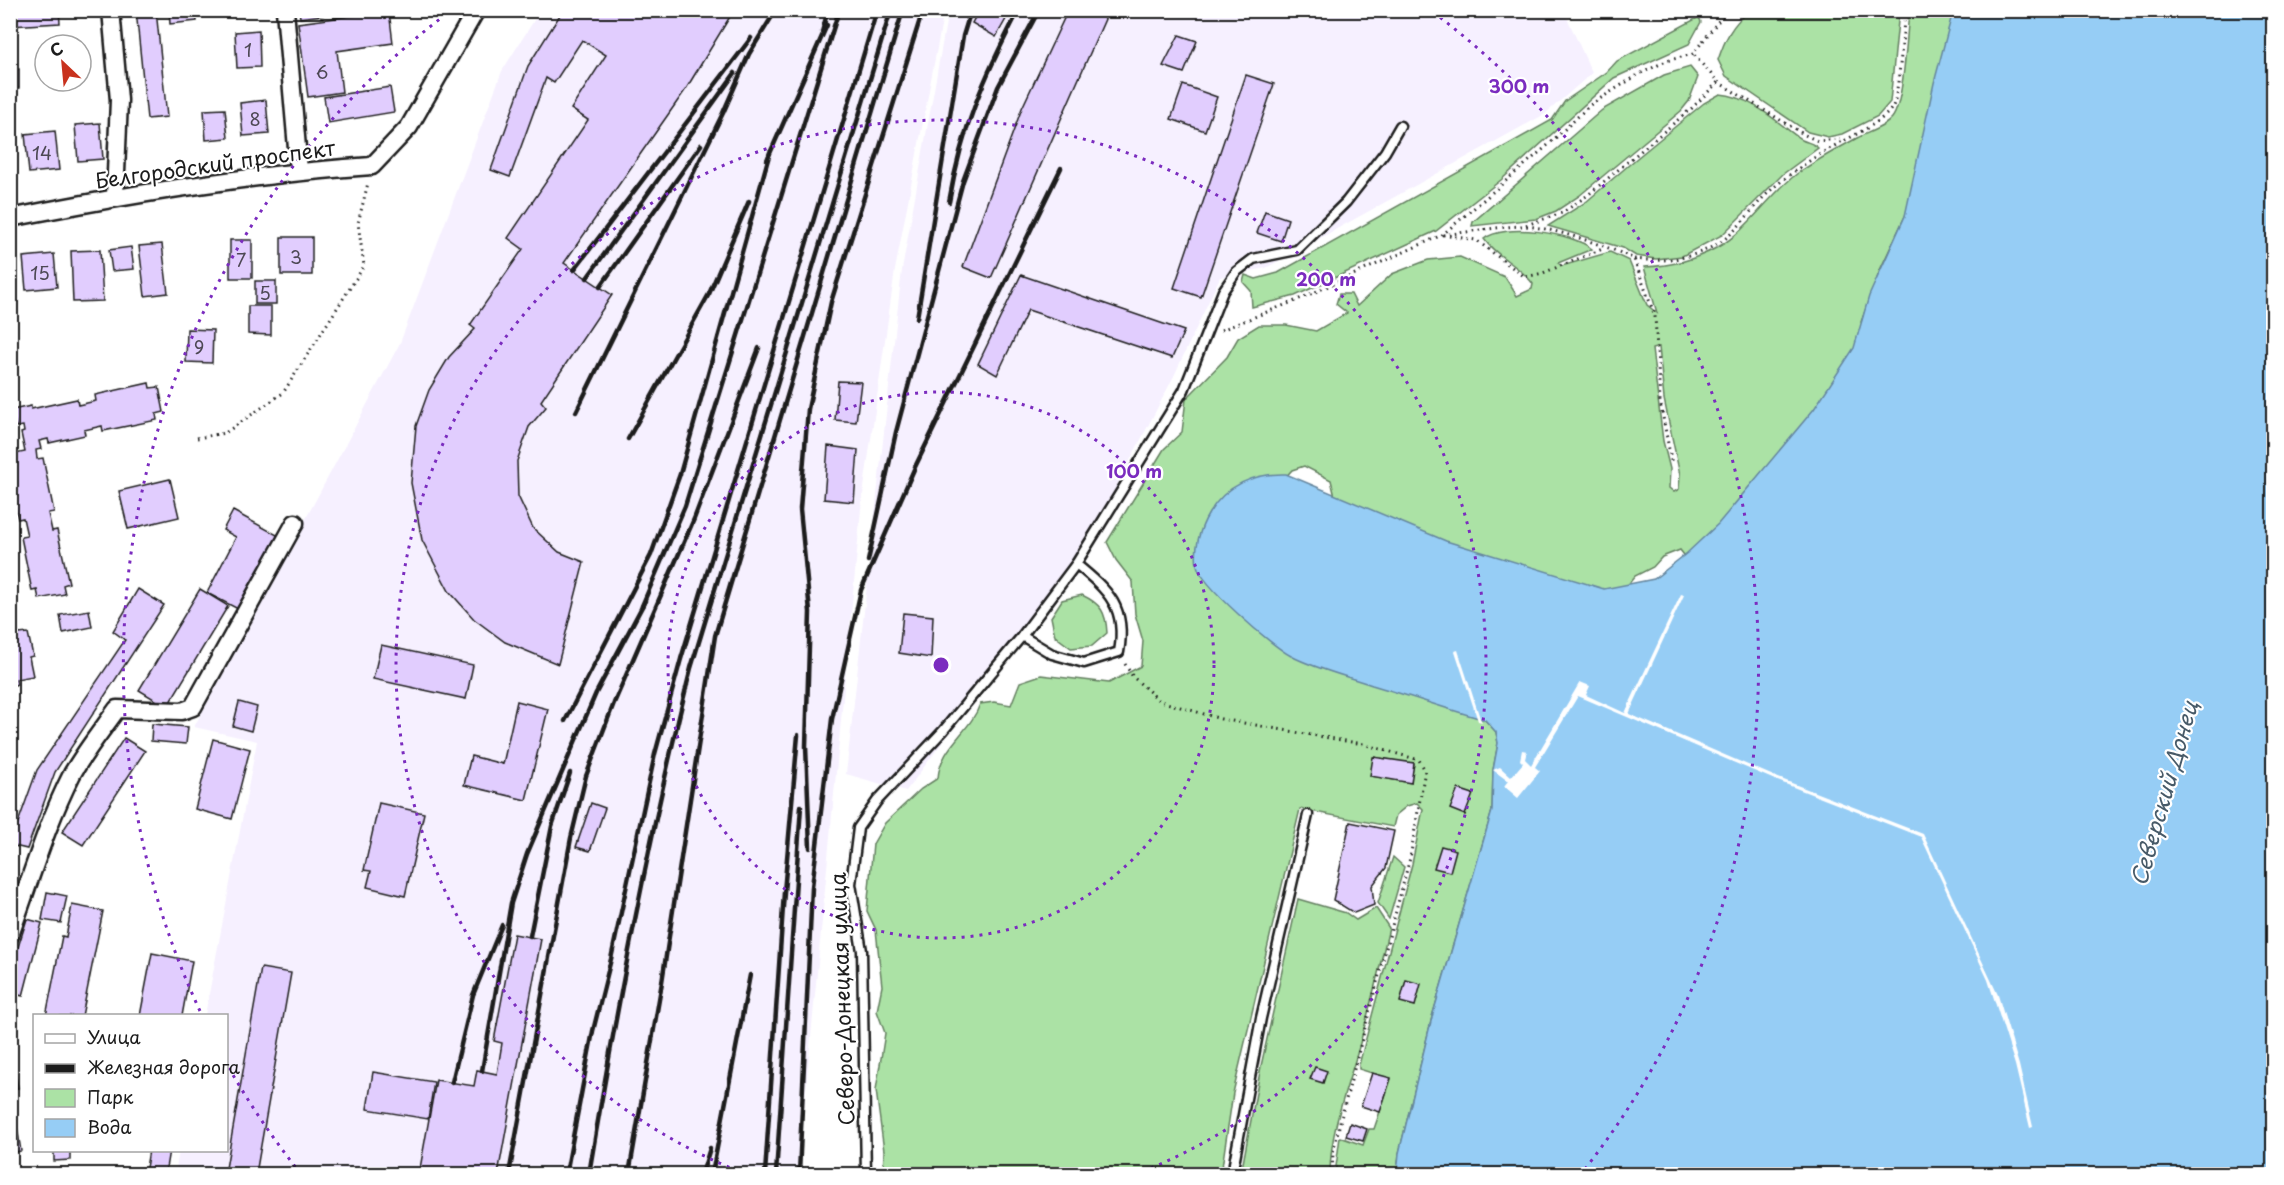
<svg xmlns="http://www.w3.org/2000/svg" width="2284" height="1185" font-family="'Playpen Sans',sans-serif">
<rect width="100%" height="100%" fill="#fff"/>
<filter id="ink" filterUnits="userSpaceOnUse"><feTurbulence type="fractalNoise" baseFrequency=".0167" numOctaves="2"/><feDisplacementMap in="SourceGraphic" scale="12" xChannelSelector="R" yChannelSelector="G"/><feConvolveMatrix kernelMatrix="1 2 1 2 8 2 1 2 1" color-interpolation-filters="sRGB"/></filter>
<g filter="url(#ink)">
<!-- built -->
<g fill="#f6f0ff">
<path d="M 540,11 L 944,11 L 895,270 L 861,509 L 798,1174 L 175,1174 L 179,1151 L 226,1150 L 226,1016 L 205,1015 L 257,741 L 194,727 L 400,343 L 502,71 Z"/>
<path d="M 948,11 L 1564,11 L 1592,73 L 1545,114 L 1266,268 L 1220,277 L 1173,378 L 1076,564 L 906,791 L 846,774 L 902,270 Z"/>
</g>
<!-- green -->
<g fill="#abe2a5" stroke="#647f60" stroke-width="1.5" fill-rule="evenodd">
<path d="M 1750,10 L 1899,11 L 1890,102 L 1878,116 L 1842,134 L 1828,137 L 1808,132 L 1726,76 L 1718,60 C 1725,39 1732,24 1750,10 Z"/>
<path d="M 1909,11 L 1959,11 L 1906,214 L 1880,270 L 1861,322 L 1868,328 L 1871,343 L 1734,505 L 1691,564 L 1680,550 L 1662,557 L 1653,567 L 1635,576 L 1622,592 L 1591,595 L 1512,569 L 1335,497 L 1331,480 L 1304,466 L 1292,470 L 1281,482 L 1420,689 L 1485,720 L 1496,732 L 1498,743 L 1493,770 L 1492,811 L 1432,1017 L 1399,1153 L 1397,1174 L 1335,1174 L 1340,1137 L 1363,1145 L 1369,1129 L 1374,1129 L 1391,1079 L 1359,1069 L 1359,1065 L 1412,864 L 1423,809 L 1417,803 L 1407,806 L 1396,815 L 1393,827 L 1300,809 L 1233,1093 L 1221,1174 L 883,1174 L 884,1151 L 876,1090 L 885,1033 L 877,1011 L 882,986 L 876,930 L 867,911 L 873,844 L 885,823 L 921,789 L 938,778 C 940,747 971,731 980,704 L 994,702 L 1011,705 L 1020,682 L 1041,675 L 1109,683 L 1141,666 L 1143,641 L 1135,614 L 1133,582 L 1116,560 L 1107,542 L 1164,449 L 1182,432 L 1186,399 L 1227,357 L 1238,338 L 1259,325 L 1286,325 L 1316,331 L 1347,313 L 1336,304 L 1339,294 L 1351,294 L 1357,306 L 1392,274 L 1428,260 L 1460,257 L 1505,277 L 1517,296 L 1532,289 L 1533,284 C 1520,265 1497,258 1484,239 C 1504,222 1573,233 1592,249 L 1558,263 L 1562,266 L 1610,252 L 1629,261 L 1647,305 L 1657,313 L 1644,267 C 1670,266 1695,260 1718,247 C 1748,231 1769,194 1798,173 C 1817,160 1837,149 1857,138 C 1868,132 1884,128 1892,118 C 1904,104 1907,32 1909,11 ZM 1659,347 L 1664,399 L 1680,475 L 1679,489 L 1674,492 L 1669,488 L 1670,469 L 1663,441 L 1652,349 ZM 1374,757 L 1414,764 L 1410,783 L 1371,776 Z"/>
<path d="M 1699,17 L 1701,22 L 1689,44 L 1614,78 L 1501,180 L 1436,231 L 1295,296 L 1252,307 L 1251,291 L 1243,282 L 1245,275 L 1256,279 L 1278,273 L 1552,120 L 1565,101 L 1607,72 L 1617,61 Z"/>
<path d="M 1690,67 L 1698,77 L 1689,101 L 1681,111 L 1579,196 L 1556,211 L 1536,219 L 1472,226 L 1473,222 L 1602,110 L 1664,75 Z"/>
<path d="M 1720,94 C 1753,97 1776,122 1802,140 C 1808,143 1814,143 1818,148 L 1783,174 L 1722,235 L 1682,256 L 1656,259 L 1636,256 L 1623,248 L 1548,226 L 1586,202 L 1637,158 L 1704,103 Z"/>
<path d="M 1082,595 C 1101,604 1106,612 1107,633 L 1092,646 L 1071,648 L 1055,636 L 1051,617 L 1062,600 Z"/>
<path d="M 1393,857 L 1404,867 L 1389,919 L 1378,903 Z"/>
<path d="M 1298,899 L 1346,913 L 1356,920 L 1376,908 L 1389,928 C 1379,970 1369,1012 1357,1054 C 1345,1094 1330,1132 1330,1174 L 1241,1174 L 1261,1066 Z"/>
</g>
<!-- water -->
<path fill="#96cdf5" stroke="#65869e" stroke-width="1.5" d="M 1953,11 L 2273,11 L 2273,1174 L 1397,1174 L 1399,1153 L 1432,1017 L 1492,811 L 1493,770 L 1498,743 L 1496,732 L 1485,720 C 1447,709 1410,696 1372,685 C 1346,676 1316,669 1291,656 C 1273,647 1200,584 1197,565 C 1194,548 1200,528 1209,513 C 1226,485 1254,473 1286,474 L 1446,541 L 1604,589 L 1654,579 L 1687,553 L 1718,524 L 1814,409 L 1854,348 L 1869,296 L 1905,216 L 1934,83 Z"/>
<!-- pier -->
<g fill="#fff">
<path d="M 1681,594 L 1684,595 L 1629,714 L 1776,777 L 1923,834 L 1998,995 L 2019,1065 L 2033,1127 L 2030,1128 L 2015,1065 L 1988,980 L 1921,837 L 1775,780 L 1578,696 L 1535,767 L 1540,771 L 1518,798 L 1504,786 L 1508,781 L 1493,770 L 1500,767 L 1511,777 L 1523,763 L 1520,760 L 1522,750 L 1527,751 L 1525,759 L 1531,765 L 1580,682 L 1590,686 L 1586,695 L 1625,713 Z"/>
<path d="M 1458,650 L 1480,718 L 1482,722 L 1478,721 L 1455,651 Z"/>
</g>
<!-- building -->
<g fill="#e1cdfe" stroke="#1c1c1c" stroke-width="1.5">
<path d="M 10,10 L 59,10 L 60,23 L 10,26 Z"/>
<path d="M 136,10 L 156,10 L 167,117 L 147,119 Z"/>
<path d="M 169,10 L 196,10 L 197,21 L 170,24 Z"/>
<path d="M 299,10 L 322,10 L 323,15 L 300,18 Z"/>
<path d="M 563,10 L 734,10 L 686,89 L 564,263 L 612,295 L 541,401 L 546,407 L 529,427 L 517,461 L 518,496 L 533,528 L 559,552 L 584,562 L 558,664 L 505,642 L 474,619 L 449,591 L 422,540 L 411,483 L 416,426 L 429,390 L 449,357 L 475,329 L 470,325 L 523,249 L 508,238 L 588,120 L 571,109 L 606,55 L 582,40 L 554,83 L 546,78 L 510,177 L 491,170 L 528,66 Z"/>
<path d="M 979,10 L 1011,10 L 996,37 L 972,23 Z"/>
<path d="M 1068,10 L 1109,10 L 991,278 L 963,267 L 1022,108 Z"/>
<path d="M 389,11 L 393,43 L 337,51 L 342,92 L 308,97 L 298,23 Z"/>
<path d="M 259,30 L 260,67 L 237,68 L 235,32 Z"/>
<path d="M 1179,35 L 1197,41 L 1184,73 L 1163,66 Z"/>
<path d="M 19,69 L 19,88 L 10,88 L 10,70 Z"/>
<path d="M 1246,75 L 1274,84 L 1201,297 L 1174,288 Z"/>
<path d="M 1183,85 L 1217,97 L 1205,131 L 1171,119 Z"/>
<path d="M 390,87 L 394,112 L 328,123 L 324,97 Z"/>
<path d="M 266,100 L 269,134 L 243,136 L 240,103 Z"/>
<path d="M 225,109 L 228,138 L 206,140 L 204,110 Z"/>
<path d="M 100,123 L 103,159 L 78,161 L 75,125 Z"/>
<path d="M 55,131 L 59,170 L 29,173 L 25,134 Z"/>
<path d="M 1265,211 L 1288,219 L 1281,241 L 1257,233 Z"/>
<rect x="281" y="237" width="31" height="38"/>
<rect x="230" y="240" width="22" height="38"/>
<path d="M 162,244 L 168,293 L 145,296 L 139,246 Z"/>
<path d="M 131,247 L 134,269 L 112,271 L 109,250 Z"/>
<path d="M 100,250 L 103,301 L 73,302 L 71,251 Z"/>
<path d="M 54,254 L 57,287 L 26,290 L 23,257 Z"/>
<path d="M 10,259 L 15,289 L 10,290 Z"/>
<path d="M 1021,275 L 1184,331 L 1172,358 L 1028,310 L 997,375 L 978,364 Z"/>
<rect x="255" y="281" width="21" height="23"/>
<path d="M 248,306 L 271,306 L 271,335 L 248,334 Z"/>
<path d="M 187,329 L 213,330 L 212,363 L 186,362 Z"/>
<path d="M 10,348 L 14,348 L 16,377 L 10,378 Z"/>
<path d="M 838,381 L 861,382 L 856,422 L 835,420 Z"/>
<path d="M 149,383 L 150,388 L 159,387 L 164,412 L 156,414 L 157,420 L 103,431 L 102,426 L 84,430 L 85,435 L 49,443 L 48,439 L 39,441 L 41,449 L 36,450 L 37,459 L 43,458 L 54,512 L 48,513 L 52,531 L 57,530 L 69,583 L 63,585 L 65,594 L 39,599 L 37,590 L 32,591 L 21,537 L 27,536 L 23,518 L 18,519 L 10,485 L 10,455 L 25,452 L 21,433 L 24,432 L 23,426 L 16,427 L 12,410 L 31,406 L 31,409 L 77,399 L 78,405 L 96,401 L 95,395 Z"/>
<path d="M 828,446 L 858,450 L 854,502 L 824,499 Z"/>
<path d="M 170,479 L 179,517 L 128,529 L 119,491 Z"/>
<path d="M 233,511 L 279,536 L 240,610 L 207,593 L 236,537 L 223,530 Z"/>
<path d="M 138,589 L 164,605 L 55,772 L 27,849 L 10,845 L 37,770 L 125,640 L 113,631 Z"/>
<path d="M 200,589 L 228,606 L 167,707 L 139,690 Z"/>
<path d="M 89,610 L 92,627 L 63,633 L 60,615 Z"/>
<path d="M 903,613 L 933,616 L 931,658 L 899,653 Z"/>
<path d="M 28,633 L 33,656 L 29,657 L 33,676 L 16,679 L 17,684 L 10,687 L 10,635 Z"/>
<path d="M 381,645 L 473,665 L 466,699 L 373,679 Z"/>
<path d="M 517,701 L 548,709 L 526,800 L 464,785 L 471,756 L 503,764 Z"/>
<path d="M 239,702 L 257,707 L 251,731 L 233,726 Z"/>
<path d="M 152,724 L 188,727 L 186,744 L 151,741 Z"/>
<path d="M 124,738 L 145,751 L 83,845 L 62,832 Z"/>
<path d="M 213,739 L 250,749 L 232,819 L 195,809 Z"/>
<path d="M 1373,757 L 1414,763 L 1411,783 L 1370,776 Z"/>
<path d="M 1458,789 L 1473,794 L 1465,815 L 1450,809 Z"/>
<path d="M 379,803 L 424,813 L 405,896 L 367,887 L 371,871 L 364,870 Z"/>
<path d="M 591,803 L 605,808 L 590,851 L 576,847 Z"/>
<path d="M 1350,822 L 1394,831 L 1386,868 L 1372,886 L 1374,905 L 1354,913 L 1333,900 Z"/>
<path d="M 1441,846 L 1456,850 L 1450,872 L 1434,868 Z"/>
<path d="M 47,892 L 67,896 L 61,923 L 42,920 Z"/>
<path d="M 72,905 L 103,911 L 82,1016 L 46,1016 L 62,936 L 66,937 Z"/>
<path d="M 27,919 L 42,923 L 23,996 L 10,993 L 10,972 Z"/>
<path d="M 514,934 L 541,939 L 498,1174 L 419,1174 L 436,1080 L 474,1086 L 477,1070 L 497,1074 L 502,1043 L 494,1041 Z"/>
<path d="M 152,953 L 192,961 L 182,1016 L 140,1016 Z"/>
<path d="M 261,968 L 291,973 L 256,1174 L 225,1174 Z"/>
<path d="M 1406,980 L 1421,984 L 1415,1006 L 1400,1002 Z"/>
<path d="M 10,1040 L 18,1088 L 10,1089 Z"/>
<path d="M 1315,1067 L 1327,1071 L 1323,1083 L 1310,1079 Z"/>
<path d="M 373,1072 L 434,1082 L 428,1119 L 367,1109 Z"/>
<path d="M 1372,1073 L 1391,1078 L 1380,1112 L 1361,1106 Z"/>
<path d="M 10,1103 L 13,1103 L 21,1151 L 10,1153 Z"/>
<path d="M 1350,1123 L 1367,1129 L 1363,1141 L 1346,1136 Z"/>
<path d="M 54,1150 L 70,1150 L 70,1160 L 54,1161 Z"/>
<path d="M 149,1150 L 169,1150 L 165,1174 L 145,1174 Z"/>
</g>
<g fill="none" stroke-linecap="round" stroke-linejoin="round">
<defs>
<g id="service">
<path d="M 1022,636 L 1052,654 L 1084,663 L 1119,652 C 1127,608 1109,591 1076,564"/>
<path d="M 866,1174 L 862,951 L 851,884 L 858,828 L 877,801 L 943,731 L 1022,636 L 1076,564 L 1184,390 L 1223,291 L 1236,272 L 1253,259 L 1297,250 L 1346,202 L 1385,152 L 1400,126"/>
<path d="M 1232,1174 L 1261,1018 L 1308,815"/>
</g>
<g id="minor">
<path d="M 111,10 L 119,100 L 115,197"/>
<path d="M 285,10 L 299,171"/>
<path d="M 10,218 C 130,194 250,174 372,166 L 409,127 L 476,10"/>
<path d="M 10,935 C 30,881 46,825 72,774 C 85,751 102,730 117,709 L 182,711 L 193,707 L 295,523"/>
</g>
</defs>
<!-- service casing -->
<use href="#service" stroke="#1c1c1c" stroke-width="13"/>
<!-- minor casing -->
<use href="#minor" stroke="#1c1c1c" stroke-width="21"/>
<!-- path -->
<g stroke="#1c1c1c" stroke-width="3" stroke-dasharray="1.5 4.5" stroke-linecap="butt">
<path d="M 1718,82 L 1805,135 L 1818,141 L 1840,139"/>
<path d="M 1526,225 L 1562,213 L 1588,195 L 1692,108 L 1718,82 L 1693,54"/>
<path d="M 1443,235 C 1469,232 1496,227 1522,226 C 1548,226 1611,247 1634,259 L 1655,316 L 1660,401 L 1672,465"/>
<path d="M 1449,236 L 1476,240 L 1525,277 L 1543,273 L 1605,248"/>
<path d="M 1634,259 C 1663,262 1687,260 1714,246 C 1738,233 1750,209 1769,192 C 1784,178 1800,167 1817,156 C 1836,143 1884,124 1893,106 C 1899,93 1903,29 1905,10"/>
<path d="M 1221,330 L 1295,301 L 1442,235 L 1547,146 L 1590,105 L 1636,76 L 1666,61 L 1693,54 L 1727,10"/>
<path d="M 197,438 L 225,433 L 283,393 L 364,266 L 358,223 L 368,183"/>
<path d="M 1125,664 L 1133,677 L 1160,701 L 1221,719 L 1363,744 L 1419,760 L 1425,770 L 1410,858 L 1340,1122 L 1333,1153 L 1332,1174"/>
</g>
<!-- service -->
<use href="#service" stroke="#fff" stroke-width="8"/>
<!-- minor -->
<use href="#minor" stroke="#fff" stroke-width="16"/>
<!-- rail -->
<g stroke="#1c1c1c" stroke-width="4.5">
<path d="M 822,32 L 828,10"/>
<path d="M 767,160 L 827,25"/>
<path d="M 949,202 C 962,127 984,77 1019,10"/>
<path d="M 574,270 L 751,38"/>
<path d="M 587,278 L 735,73"/>
<path d="M 600,287 L 701,145"/>
<path d="M 917,318 L 963,36 L 971,10"/>
<path d="M 576,412 L 723,113 L 749,54 L 776,10"/>
<path d="M 628,439 L 709,294 L 749,201"/>
<path d="M 868,561 L 896,432 L 963,181 L 998,87 L 1039,10"/>
<path d="M 642,606 L 685,506 L 839,10"/>
<path d="M 565,721 L 651,555 L 680,474 L 770,152"/>
<path d="M 810,848 L 806,746 L 810,612 L 800,509 L 808,409 L 831,302 L 923,10"/>
<path d="M 530,936 L 552,826 L 570,773"/>
<path d="M 482,1071 L 511,903 L 527,854 L 596,693 L 645,601"/>
<path d="M 452,1082 L 473,995 L 502,925"/>
<path d="M 509,1174 L 571,838 L 586,776 L 614,703 L 694,519 L 759,348"/>
<path d="M 566,1174 L 593,1031 L 611,959 L 655,754 L 681,659 L 877,10"/>
<path d="M 589,1174 C 617,1005 649,835 691,668 L 891,10"/>
<path d="M 629,1174 L 662,982 L 715,636 L 903,10"/>
<path d="M 702,1174 L 710,1148"/>
<path d="M 712,1174 L 750,975"/>
<path d="M 765,1174 L 784,892 L 798,735"/>
<path d="M 776,1174 L 801,806"/>
<path d="M 799,1174 L 812,887 L 832,719 L 861,590 L 915,467 L 1061,168"/>
</g>
</g>
</g>
<!-- distance rings -->
<g fill="none" stroke="#7b2cbf" stroke-width="3" stroke-dasharray="3 6">
<circle cx="941" cy="665" r="273"/>
<path d="M746 1174A545 545 0 1 1 1136 1174"/>
<path d="M301 1174A818 818 0 0 1 229 1068M200 1011A818 818 0 0 1 449 12M1433 12A818 818 0 0 1 1581 1174"/>
</g>
<g text-anchor="middle" dominant-baseline="central" stroke-width="4.5" stroke-linejoin="round" paint-order="stroke">
<!-- number labels -->
<g font-size="18" fill="#4d4854">
<text x="248" y="49">1</text>
<text x="322" y="71">6</text>
<text x="255" y="118">8</text>
<text x="42" y="152">14</text>
<text x="296" y="256">3</text>
<text x="241" y="259">7</text>
<text x="40" y="272">15</text>
<text x="265" y="292">5</text>
<text x="199" y="346">9</text>
</g>
<!-- street labels -->
<g font-size="21" fill="#1c1c1c" stroke="#fff">
<text transform="translate(215 163) rotate(-8)">Белгородский проспект</text>
<text transform="translate(841 999) rotate(-92)">Северо-Донецкая улица</text>
</g>
<!-- water labels -->
<g font-size="22" font-style="italic" fill="#475a68" stroke="#fff">
<text transform="translate(2163 793) rotate(-74)">Северский Донец</text>
</g>
</g>
<circle cx="941" cy="665" r="9" fill="#7b2cbf" stroke="#fff" stroke-width="3"/>
<g font-size="18" text-anchor="middle" font-weight="bold" fill="#7b2cbf" stroke="#fff" stroke-width="4.5" stroke-linejoin="round" paint-order="stroke">
<text x="1519" y="93">300 m</text>
<text x="1326" y="286">200 m</text>
<text x="1134" y="478">100 m</text>
</g>
<!-- margin -->
<rect width="2284" height="1185" fill="none" stroke="#fff" stroke-width="36"/>
<rect x="18" y="18" width="2248" height="1149" fill="none" stroke="#1c1c1c" stroke-width="2" filter="url(#ink)"/>
<!-- legend -->
<rect x="33" y="1014" width="195" height="138" fill="#ffffff" stroke="#a4a4a4" stroke-width="1.5"/>
<rect x="45" y="1034" width="30" height="9" fill="#ffffff" stroke="#a4a4a4" stroke-width="1.5"/>
<text x="87" y="1044" font-size="18" fill="#1c1c1c">Улица</text>
<rect x="45" y="1064" width="30" height="9" fill="#1c1c1c" stroke="#a4a4a4" stroke-width="1.5"/>
<text x="87" y="1074" font-size="18" fill="#1c1c1c">Железная дорога</text>
<rect x="45" y="1089" width="30" height="18" fill="#abe2a5" stroke="#a4a4a4" stroke-width="1.5"/>
<text x="87" y="1104" font-size="18" fill="#1c1c1c">Парк</text>
<rect x="45" y="1119" width="30" height="18" fill="#96cdf5" stroke="#a4a4a4" stroke-width="1.5"/>
<text x="87" y="1134" font-size="18" fill="#1c1c1c">Вода</text>
<!-- north arrow -->
<g transform="translate(63 63) rotate(334)"><circle r="28" fill="#ffffff" stroke="#a4a4a4" stroke-width="1.5"/>
<path d="M0-4.5L10 22L0 15L-10 22Z" fill="#c8321e"/>
<text y="-9" font-size="16" font-weight="bold" text-anchor="middle" fill="#1c1c1c">С</text>
</g>
</svg>
